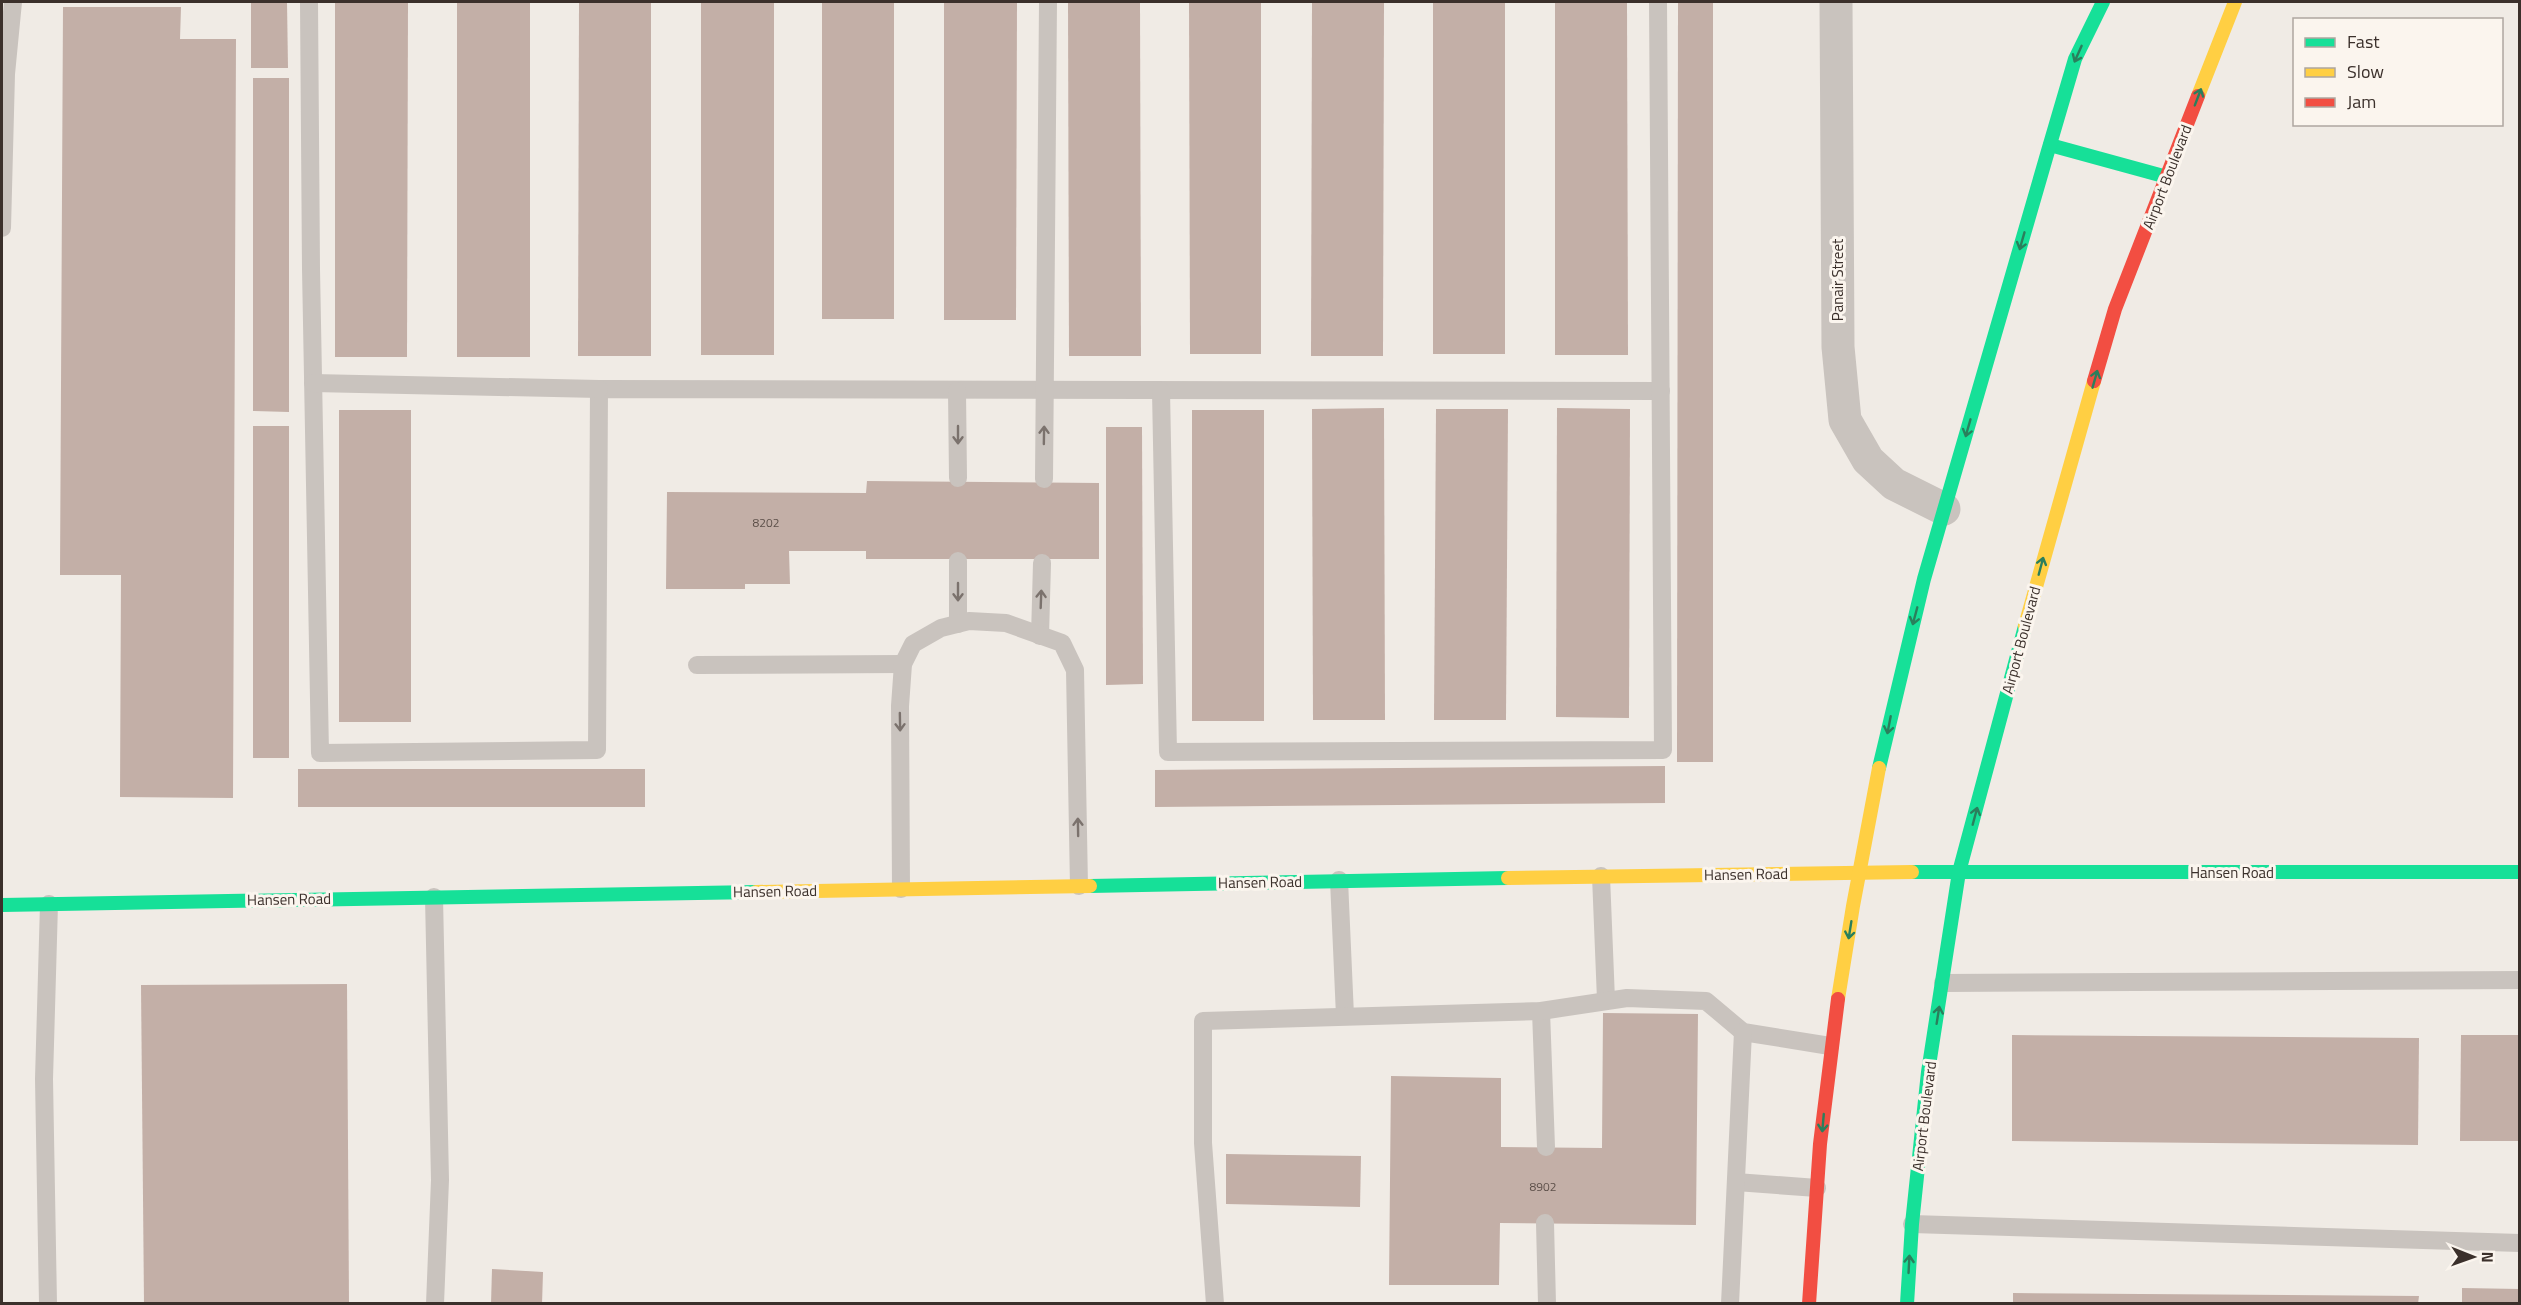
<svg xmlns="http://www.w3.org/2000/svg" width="2521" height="1305" font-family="'Titillium Web',sans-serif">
<rect width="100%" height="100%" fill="#f0ebe5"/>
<!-- building -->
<g fill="#c3afa7">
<path d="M 251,2 L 287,2 L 288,68 L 251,68 Z"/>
<path d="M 335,2 L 408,2 L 407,357 L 335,357 Z"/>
<rect x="457" y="2" width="73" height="355"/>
<path d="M 579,2 L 651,2 L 651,356 L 578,356 Z"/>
<rect x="701" y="2" width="73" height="353"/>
<rect x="822" y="2" width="72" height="317"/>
<path d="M 944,2 L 1017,2 L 1016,320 L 944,320 Z"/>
<path d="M 1068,2 L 1140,2 L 1141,356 L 1069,356 Z"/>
<path d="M 1189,2 L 1261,2 L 1261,354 L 1190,354 Z"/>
<path d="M 1312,2 L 1384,2 L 1383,356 L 1311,356 Z"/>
<rect x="1433" y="2" width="72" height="352"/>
<path d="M 1555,2 L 1627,2 L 1628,355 L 1555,355 Z"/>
<path d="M 1678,2 L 1713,2 L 1713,762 L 1677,762 Z"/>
<path d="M 63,7 L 181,7 L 180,39 L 236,39 L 233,798 L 120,797 L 121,575 L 60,575 Z"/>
<path d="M 253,78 L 289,78 L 289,412 L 253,411 Z"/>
<path d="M 1384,408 L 1385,720 L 1313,720 L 1312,409 Z"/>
<path d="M 1557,408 L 1630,409 L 1629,718 L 1556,717 Z"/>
<path d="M 1436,409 L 1508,409 L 1506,720 L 1434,720 Z"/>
<rect x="339" y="410" width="72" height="312"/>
<rect x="1192" y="410" width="72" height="311"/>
<rect x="253" y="426" width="36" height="332"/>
<path d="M 1106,427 L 1142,427 L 1143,684 L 1106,685 Z"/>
<path d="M 867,481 L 1099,483 L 1099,559 L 866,559 L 866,551 L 789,551 L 790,584 L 745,584 L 745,589 L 666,589 L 667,492 L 866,493 Z"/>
<path d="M 1665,766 L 1665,803 L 1155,807 L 1155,770 Z"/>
<rect x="298" y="769" width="347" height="38"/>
<path d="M 347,984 L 349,1304 L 144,1304 L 141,985 Z"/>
<path d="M 1603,1013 L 1698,1014 L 1696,1225 L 1500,1223 L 1499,1285 L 1389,1285 L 1391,1076 L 1501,1078 L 1501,1147 L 1602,1148 Z"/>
<path d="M 2012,1035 L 2419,1038 L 2418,1145 L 2012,1141 Z"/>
<path d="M 2461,1035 L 2520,1035 L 2520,1141 L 2460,1141 Z"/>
<path d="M 1226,1154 L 1361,1156 L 1360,1207 L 1226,1204 Z"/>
<path d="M 492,1269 L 543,1272 L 542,1304 L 491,1304 Z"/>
<path d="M 2462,1288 L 2520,1289 L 2520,1304 L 2462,1304 Z"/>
<path d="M 2013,1293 L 2419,1296 L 2418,1304 L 2013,1304 Z"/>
</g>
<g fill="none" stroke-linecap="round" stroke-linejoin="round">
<!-- lane -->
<g stroke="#c9c3be" stroke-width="18">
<path d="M 309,2 L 311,269 L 320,753 L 597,750 L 599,389 L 1661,391"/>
<path d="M 2,228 L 6,74 L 13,2"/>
<path d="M 313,383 L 599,389"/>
<path d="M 957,391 L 958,478"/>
<path d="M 1161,391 L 1168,752 L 1663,750 L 1658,2"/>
<path d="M 1044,479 L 1048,2"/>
<path d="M 958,561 L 958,624"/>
<path d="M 1040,636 L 1042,563"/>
<path d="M 697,665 L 903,664"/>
<path d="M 1601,876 L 1606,1000"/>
<path d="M 1339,880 L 1345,1016"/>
<path d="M 901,889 L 900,706 L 903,664 L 913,644 L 941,628 L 969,621 L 1006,623 L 1062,643 L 1075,670 L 1079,886"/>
<path d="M 434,897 L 440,1180 L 435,1304"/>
<path d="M 1943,983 L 2520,980"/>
<path d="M 1541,1011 L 1546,1147"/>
<path d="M 1736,1182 L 1817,1188"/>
<path d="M 1545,1223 L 1547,1304"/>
<path d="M 1912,1224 L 2520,1243"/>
<path d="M 48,1304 L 44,1079 L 49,904"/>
<path d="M 1215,1304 L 1203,1143 L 1203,1021 L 1541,1011 L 1627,998 L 1706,1001 L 1743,1032 L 1830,1046"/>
<path d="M 1730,1304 L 1743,1032"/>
</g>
<!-- street -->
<path stroke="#c9c3be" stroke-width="33" d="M 1836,2 L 1838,347 L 1845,420 L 1868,460 L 1894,484 L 1944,509"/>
<!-- fast -->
<g stroke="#16e098" stroke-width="14">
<path d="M 2050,145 L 2167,177"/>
<path d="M 1879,768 L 1924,579 L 2048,151 L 2075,59 L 2103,2"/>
<path d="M 1912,872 L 2520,872"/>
<path d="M 1090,886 L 1508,878"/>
<path d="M 2,905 L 756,892"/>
<path d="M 1907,1304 L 1912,1224 L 1928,1072 L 1959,872 L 2025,626"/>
</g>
<!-- slow -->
<g stroke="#ffcf43" stroke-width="14">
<path d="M 2198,96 L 2235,2"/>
<path d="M 2025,626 L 2094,381"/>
<path d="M 1508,878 L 1912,872"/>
<path d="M 756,892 L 1090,886"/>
<path d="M 1838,999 L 1853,906 L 1879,768"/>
</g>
<!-- jam -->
<g stroke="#f24e42" stroke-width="14">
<path d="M 2094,381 L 2115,309 L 2198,96"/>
<path d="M 1809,1304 L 1820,1144 L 1838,999"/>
</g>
</g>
<!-- one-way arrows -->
<defs><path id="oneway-shaft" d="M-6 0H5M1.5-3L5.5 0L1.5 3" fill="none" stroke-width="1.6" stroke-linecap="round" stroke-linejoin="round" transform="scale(1.5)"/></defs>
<g stroke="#2a7f5c">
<use href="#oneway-shaft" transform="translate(2078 54) rotate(114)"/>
<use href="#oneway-shaft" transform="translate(2198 97) rotate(-69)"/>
<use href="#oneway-shaft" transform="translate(2022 241) rotate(106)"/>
<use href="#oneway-shaft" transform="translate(2095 379) rotate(-74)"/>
<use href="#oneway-shaft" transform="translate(1968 428) rotate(106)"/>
<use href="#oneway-shaft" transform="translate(2041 566) rotate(-75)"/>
<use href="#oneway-shaft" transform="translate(1915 616) rotate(105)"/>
<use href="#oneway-shaft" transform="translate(1889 725) rotate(101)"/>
<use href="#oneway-shaft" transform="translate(1975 816) rotate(-75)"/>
<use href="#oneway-shaft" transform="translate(1850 930) rotate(99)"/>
<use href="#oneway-shaft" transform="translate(1938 1015) rotate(-81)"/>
<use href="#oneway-shaft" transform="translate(1823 1123) rotate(95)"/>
<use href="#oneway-shaft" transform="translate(1909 1264) rotate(-87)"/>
</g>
<g stroke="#7b726d">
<use href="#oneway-shaft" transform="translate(958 435) rotate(90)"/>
<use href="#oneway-shaft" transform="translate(1044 435) rotate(-89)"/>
<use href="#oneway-shaft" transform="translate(958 592) rotate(90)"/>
<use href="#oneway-shaft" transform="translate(1041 599) rotate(-88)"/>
<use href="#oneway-shaft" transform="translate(900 722) rotate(89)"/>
<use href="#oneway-shaft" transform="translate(1078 827) rotate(-91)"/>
</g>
<g text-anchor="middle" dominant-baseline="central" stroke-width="6" stroke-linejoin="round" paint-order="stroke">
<!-- number labels -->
<g font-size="12" fill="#5d504a">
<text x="766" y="522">8202</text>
<text x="1543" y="1186">8902</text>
</g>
<!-- street labels -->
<g font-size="15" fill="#3b302b" stroke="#fbf5ee">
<text transform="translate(2167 177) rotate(-69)">Airport Boulevard</text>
<text transform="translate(1837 280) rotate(-90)">Panair Street</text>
<text transform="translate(2021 640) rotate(-75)">Airport Boulevard</text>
<text x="2232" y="872">Hansen Road</text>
<text transform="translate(1746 874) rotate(-1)">Hansen Road</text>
<text transform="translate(1260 882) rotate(-1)">Hansen Road</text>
<text transform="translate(775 891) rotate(-1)">Hansen Road</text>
<text transform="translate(289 899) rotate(-1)">Hansen Road</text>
<text transform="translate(1924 1116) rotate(-83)">Airport Boulevard</text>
</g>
</g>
<!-- border -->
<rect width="2521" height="1305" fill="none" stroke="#3b302b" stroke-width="6"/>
<!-- legend -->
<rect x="2293" y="18" width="210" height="108" fill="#fbf5ee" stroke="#aea6a0" stroke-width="1.5"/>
<rect x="2305" y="38" width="30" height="9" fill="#16e098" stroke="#aea6a0" stroke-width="1.5"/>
<text x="2347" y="48" font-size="18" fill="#3b302b">Fast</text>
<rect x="2305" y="68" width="30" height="9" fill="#ffcf43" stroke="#aea6a0" stroke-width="1.5"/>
<text x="2347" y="78" font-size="18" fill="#3b302b">Slow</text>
<rect x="2305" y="98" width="30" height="9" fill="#f24e42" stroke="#aea6a0" stroke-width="1.5"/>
<text x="2347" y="108" font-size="18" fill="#3b302b">Jam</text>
<!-- north arrow -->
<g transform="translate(2473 1257) rotate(91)" stroke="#fbf5ee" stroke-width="4.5" paint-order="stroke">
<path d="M0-4.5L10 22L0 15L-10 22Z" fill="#3b302b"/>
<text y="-9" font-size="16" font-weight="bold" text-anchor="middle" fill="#3b302b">N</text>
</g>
</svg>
